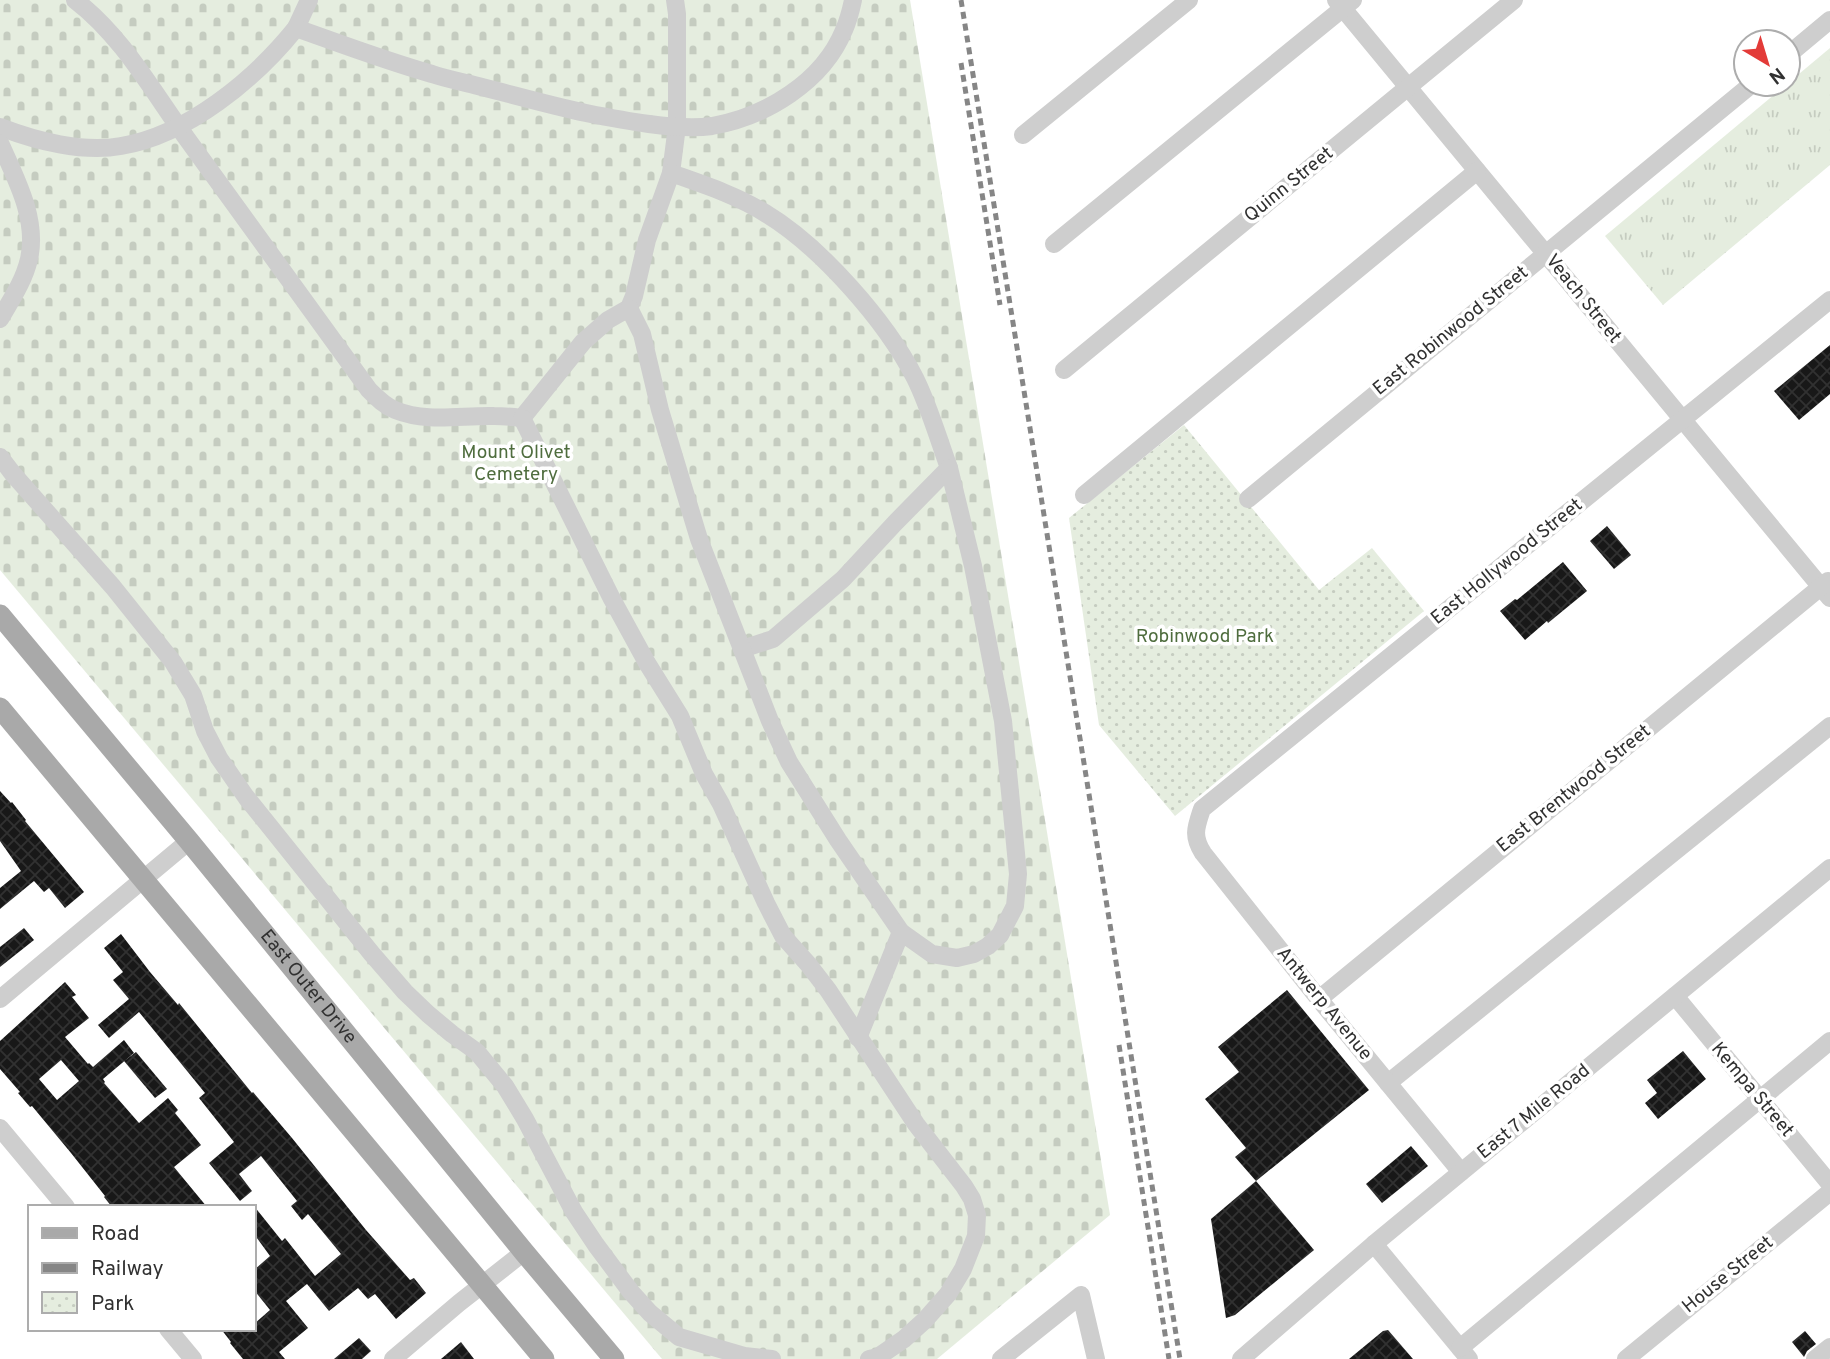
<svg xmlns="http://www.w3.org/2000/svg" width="1830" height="1359" font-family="Overpass,sans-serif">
<defs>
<pattern id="grass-tufts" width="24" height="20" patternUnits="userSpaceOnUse" patternTransform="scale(1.75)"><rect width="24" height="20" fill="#e5eddf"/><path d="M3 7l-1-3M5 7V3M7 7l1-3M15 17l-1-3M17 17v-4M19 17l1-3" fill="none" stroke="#c5ccc0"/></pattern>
<pattern id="cemetery-stones" width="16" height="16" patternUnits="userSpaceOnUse" patternTransform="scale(1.75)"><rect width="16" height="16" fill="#e5eddf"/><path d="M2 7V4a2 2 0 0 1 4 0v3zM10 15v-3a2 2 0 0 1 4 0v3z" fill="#c5ccc0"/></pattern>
<pattern id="park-dots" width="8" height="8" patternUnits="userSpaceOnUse" patternTransform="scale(1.75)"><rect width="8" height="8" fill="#e5eddf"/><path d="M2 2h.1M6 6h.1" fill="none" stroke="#c5ccc0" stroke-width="1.8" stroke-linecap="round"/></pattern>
<pattern id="building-cross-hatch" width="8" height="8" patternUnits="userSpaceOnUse" patternTransform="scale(1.75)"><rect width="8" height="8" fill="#181818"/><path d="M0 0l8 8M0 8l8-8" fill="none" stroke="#313131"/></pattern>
</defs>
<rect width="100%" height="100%" fill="#fff"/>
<!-- grass -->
<path fill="url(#grass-tufts)" d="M 1830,48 L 1830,165 L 1663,305 L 1605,236 Z"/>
<!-- cemetery -->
<path fill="url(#cemetery-stones)" d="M 0,0 L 910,0 L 1110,1215 L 937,1359 L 662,1359 L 0,570 Z"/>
<!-- park -->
<path fill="url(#park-dots)" d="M 1184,425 L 1319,590 L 1372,548 L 1424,611 L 1175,816 L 1099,725 L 1069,518 Z"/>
<!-- building -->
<g fill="url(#building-cross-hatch)" fill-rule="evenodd">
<path d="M 1830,345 L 1830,394 L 1799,420 L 1774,391 Z"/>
<path d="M 1607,526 L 1631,555 L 1614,569 L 1590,541 Z"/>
<path d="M 1563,562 L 1587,591 L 1548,623 L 1547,621 L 1525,640 L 1500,611 L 1515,599 L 1517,600 Z"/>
<path d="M 0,791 L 11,803 L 12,802 L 26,820 L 25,821 L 84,892 L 65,908 L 49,888 L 44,892 L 34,881 L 0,909 L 0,888 L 21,871 L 0,841 Z"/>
<path d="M 24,928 L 34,940 L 0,967 L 0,947 Z"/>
<path d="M 121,934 L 150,972 L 178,1005 L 179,1003 L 252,1093 L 253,1092 L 292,1138 L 366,1230 L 410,1280 L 414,1278 L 426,1293 L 396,1319 L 375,1294 L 368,1299 L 358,1288 L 329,1311 L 307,1284 L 286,1301 L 308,1328 L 279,1352 L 285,1359 L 243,1359 L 230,1343 L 231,1342 L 221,1329 L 254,1329 L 254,1324 L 270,1310 L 254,1290 L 254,1270 L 270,1256 L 254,1234 L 254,1206 L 282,1241 L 285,1238 L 315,1276 L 341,1254 L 308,1214 L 302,1220 L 291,1206 L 297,1201 L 261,1156 L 239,1174 L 252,1191 L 240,1201 L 209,1163 L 234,1142 L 199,1098 L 205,1093 L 139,1012 L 109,1038 L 98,1025 L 129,999 L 113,980 L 123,972 L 104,948 Z"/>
<path d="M 65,982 L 76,995 L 72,997 L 89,1018 L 65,1037 L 88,1064 L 89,1063 L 93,1067 L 124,1040 L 134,1053 L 103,1079 L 105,1082 L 104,1083 L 139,1123 L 168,1098 L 178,1110 L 175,1113 L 201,1145 L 174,1167 L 207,1207 L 112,1207 L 104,1197 L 105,1196 L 71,1153 L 32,1106 L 30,1107 L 18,1093 L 20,1092 L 0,1069 L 0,1041 ZM 61,1060 L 79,1081 L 57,1100 L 39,1079 Z"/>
<path d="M 1287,990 L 1369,1090 L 1256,1181 L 1235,1157 L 1246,1148 L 1205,1099 L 1239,1072 L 1218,1047 Z"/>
<path d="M 1683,1051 L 1706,1079 L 1658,1119 L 1645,1103 L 1657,1093 L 1647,1080 Z"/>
<path d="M 136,1052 L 167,1089 L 155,1098 L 124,1061 Z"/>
<path d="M 1411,1146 L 1428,1166 L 1382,1203 L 1366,1184 Z"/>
<path d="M 1256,1181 L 1314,1250 L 1235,1315 L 1226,1318 L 1211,1219 Z"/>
<path d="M 1388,1330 L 1413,1359 L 1349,1359 L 1383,1331 Z"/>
<path d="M 1805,1331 L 1816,1344 L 1807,1351 L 1804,1357 L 1792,1342 Z"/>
<path d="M 359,1338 L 371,1351 L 362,1359 L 334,1359 Z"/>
<path d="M 461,1342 L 474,1359 L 441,1359 Z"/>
</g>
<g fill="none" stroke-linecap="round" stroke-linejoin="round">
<!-- minor -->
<g stroke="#cecece" stroke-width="18">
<path d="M 75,0 C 122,36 151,89 185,136 C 246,221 308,305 369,390 C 377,398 385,406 395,410 C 427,423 461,415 494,416 C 504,416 513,417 522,418 L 583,342 L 608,320 L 629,308 L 634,296 L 647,240 L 671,173 L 677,126 L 677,14 L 675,0"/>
<path d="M 1336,0 L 1830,598"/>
<path d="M 296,28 L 309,0"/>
<path d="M 1788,55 L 1830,20"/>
<path d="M 0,127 C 36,141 83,153 121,146 C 188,135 255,79 296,28 C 341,44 386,61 432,74 C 447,79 463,82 478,86 C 514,95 549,105 586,113 C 621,120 677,131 712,126 C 765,117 823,82 844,30 C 848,21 851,10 853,0"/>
<path d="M 1023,135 L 1189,0"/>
<path d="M 0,143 C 16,179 38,219 29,259 C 24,281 11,300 0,319"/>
<path d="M 671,173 C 702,184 736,195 765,213 C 820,246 886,321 915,378 C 929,406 938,438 949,468 L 895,523 L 843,579 L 773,639 L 742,649"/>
<path d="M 1054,244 L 1353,0"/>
<path d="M 629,308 L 642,334 L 660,410 L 699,539 L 770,721 L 789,762 L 838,840 L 901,932 L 932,954 L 957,958 L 974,954 L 988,946 L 1000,935 L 1015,906 L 1018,874 L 1003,721 L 973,566 L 949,468"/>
<path d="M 1064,370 L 1514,0"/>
<path d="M 522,418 L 612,599 L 647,663 L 680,716 L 704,774 L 721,804 L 766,903 L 783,936 L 808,964 L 828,990 L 916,1124 L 964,1186 L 972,1199 L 977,1215 L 976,1236 L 963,1269 L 948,1294 L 925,1320 L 904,1339 L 878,1357 L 869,1359"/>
<path d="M 0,457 L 13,474 L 113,587 L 173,662 L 193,695 L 205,731 L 219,758 L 246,797 L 372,954 L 405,992 L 428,1014 L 452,1034 L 477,1052 L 505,1086 L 525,1119 L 574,1212 L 596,1245 L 631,1292 L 650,1313 L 679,1337 L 744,1356 L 772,1359"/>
<path d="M 1084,495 L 1477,171"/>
<path d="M 1248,499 L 1752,84"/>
<path d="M 1675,996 L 1830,1184"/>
<path d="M 0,999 L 189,841"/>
<path d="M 1319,999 L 1828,581"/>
<path d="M 858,1038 L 901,932"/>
<path d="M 1388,1083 L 1830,726"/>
<path d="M 0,1128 L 66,1207"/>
<path d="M 1461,1172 L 1319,999 L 1203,853 C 1192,836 1196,827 1202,809 L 1830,300"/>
<path d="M 1374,1244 L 1469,1359"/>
<path d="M 168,1329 L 193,1359"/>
<path d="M 1460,1348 L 1830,1041"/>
<path d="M 393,1359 L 459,1303 L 524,1252"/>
<path d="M 1001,1359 L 1081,1295 L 1096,1359"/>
<path d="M 1241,1359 L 1374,1244 L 1830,868"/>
<path d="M 1626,1359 L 1830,1192"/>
<path d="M 1815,1359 L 1830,1347"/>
</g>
<!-- major -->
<g stroke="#a9a9a9" stroke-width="21">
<path id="s1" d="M 0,615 L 189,841 L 524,1252 L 614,1359"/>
<path d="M 0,708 L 544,1359"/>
</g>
<!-- rail -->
<g stroke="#868686" stroke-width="5" stroke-dasharray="7 5" stroke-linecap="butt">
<path d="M 961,0 L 1180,1359"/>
<path d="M 961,63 L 1000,305"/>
<path d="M 1119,1045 L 1169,1359"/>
</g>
</g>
<g text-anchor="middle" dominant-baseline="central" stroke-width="7" stroke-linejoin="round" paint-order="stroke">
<!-- street labels -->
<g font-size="19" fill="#313131" stroke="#fff">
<text transform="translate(1289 185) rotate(-39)">Quinn Street</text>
<text transform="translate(1583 299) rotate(51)">Veach Street</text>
<text transform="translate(1451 331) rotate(-39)">East Robinwood Street</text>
<text transform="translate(1507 562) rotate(-39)">East Hollywood Street</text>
<text transform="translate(1574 789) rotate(-39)">East Brentwood Street</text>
<text stroke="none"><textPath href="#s1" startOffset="483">East Outer Drive</textPath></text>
<text transform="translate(1324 1004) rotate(51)">Antwerp Avenue</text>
<text transform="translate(1752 1090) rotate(50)">Kempa Street</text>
<text transform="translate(1534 1112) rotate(-39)">East 7 Mile Road</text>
<text transform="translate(1728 1275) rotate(-39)">House Street</text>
</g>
<!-- park labels -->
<g font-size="19" fill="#4f6d3e" stroke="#fff">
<text x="516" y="453">Mount Olivet<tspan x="516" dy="22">Cemetery</tspan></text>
<text x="1205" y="637">Robinwood Park</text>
</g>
</g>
<!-- legend -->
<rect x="28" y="1205" width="228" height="126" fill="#ffffff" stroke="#adadad" stroke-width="2"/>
<rect x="42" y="1228" width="35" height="10" fill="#a9a9a9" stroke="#adadad" stroke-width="2"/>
<text x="91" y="1240" font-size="21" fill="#313131">Road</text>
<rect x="42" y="1263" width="35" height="10" fill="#868686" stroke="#adadad" stroke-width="2"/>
<text x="91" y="1275" font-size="21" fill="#313131">Railway</text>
<rect x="42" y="1292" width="35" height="21" fill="url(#park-dots)" stroke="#adadad" stroke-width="2"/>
<text x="91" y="1310" font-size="21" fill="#313131">Park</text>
<!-- north arrow -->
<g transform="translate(1767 63) rotate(142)"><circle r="33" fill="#ffffff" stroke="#adadad" stroke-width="2"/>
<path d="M0-5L12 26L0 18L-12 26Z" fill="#e33b38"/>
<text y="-10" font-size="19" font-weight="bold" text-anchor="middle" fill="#313131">N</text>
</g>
</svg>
